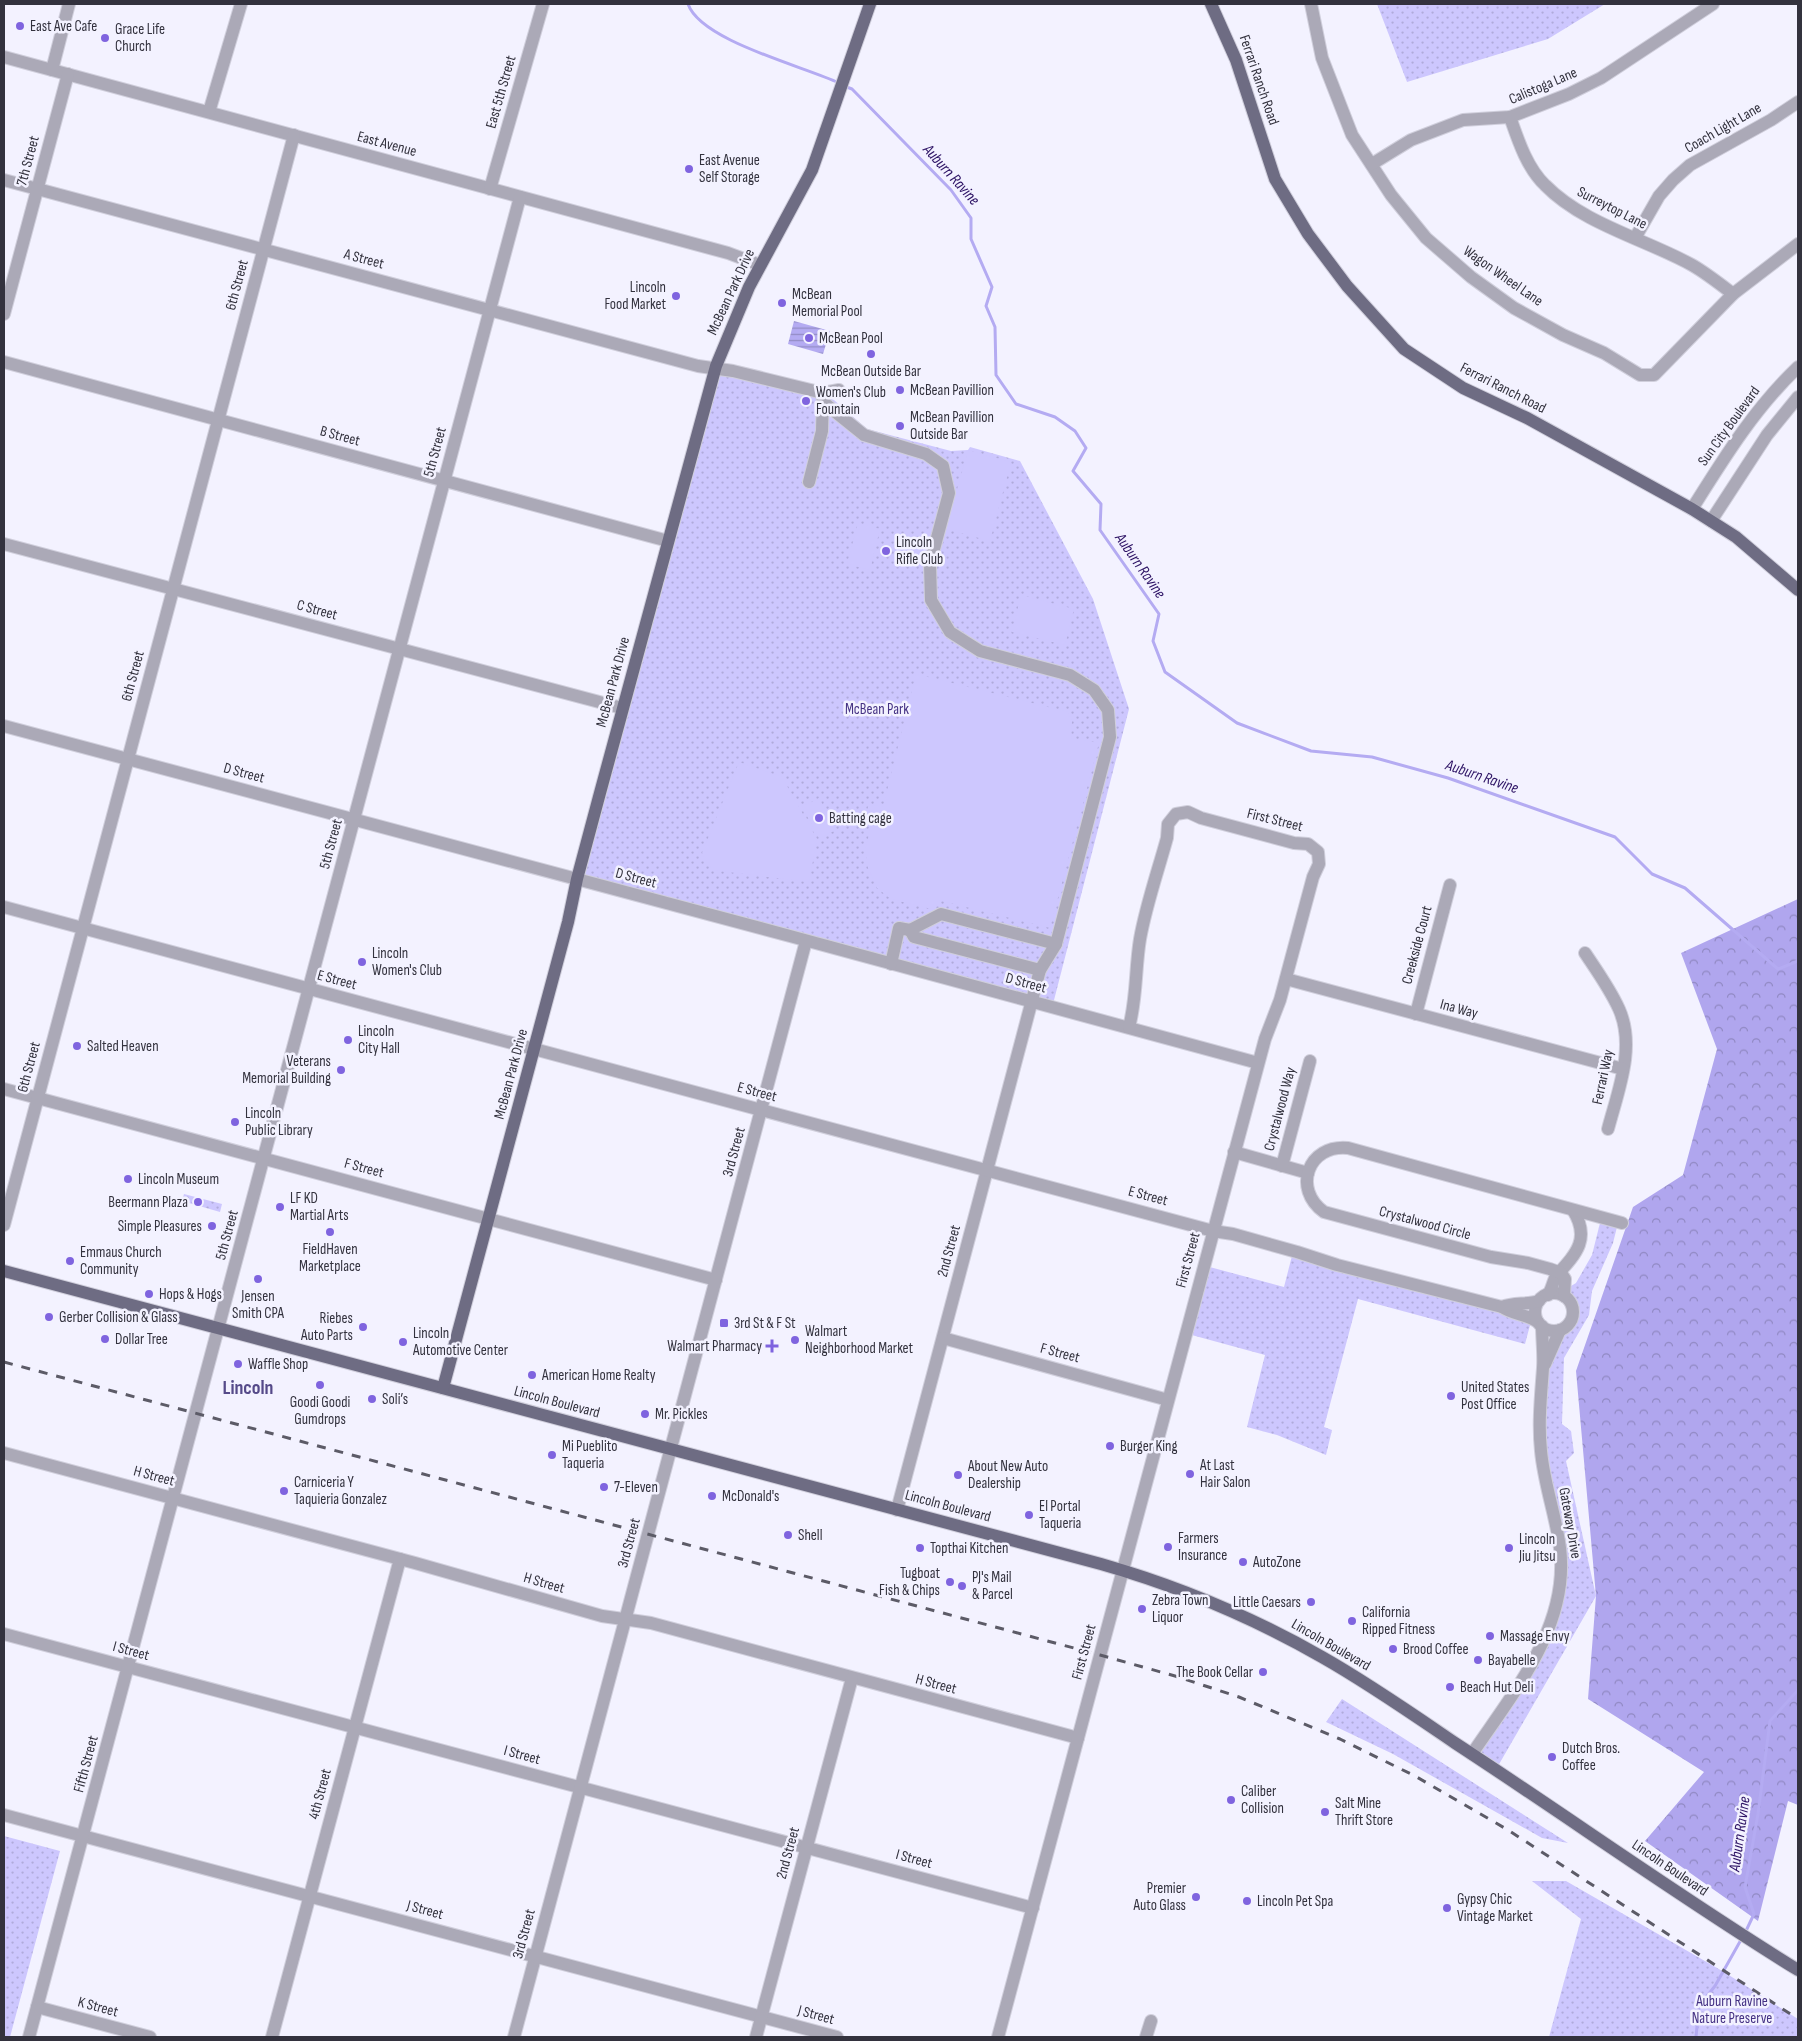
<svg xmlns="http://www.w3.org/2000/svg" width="1802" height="2041" font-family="'Sofia Sans Condensed',sans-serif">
<defs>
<pattern id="green-dots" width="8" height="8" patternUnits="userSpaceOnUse" patternTransform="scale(1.25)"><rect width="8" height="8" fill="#cdc7fe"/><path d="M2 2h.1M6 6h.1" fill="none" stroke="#b0abdb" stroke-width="1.8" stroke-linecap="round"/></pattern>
<pattern id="forest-crowns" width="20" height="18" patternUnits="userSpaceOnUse" patternTransform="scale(1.25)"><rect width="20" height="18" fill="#b0a6ee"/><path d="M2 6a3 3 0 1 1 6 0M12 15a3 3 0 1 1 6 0" fill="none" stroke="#9088c2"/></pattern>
<pattern id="water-rules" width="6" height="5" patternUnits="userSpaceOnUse" patternTransform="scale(1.25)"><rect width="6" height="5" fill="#b4abf2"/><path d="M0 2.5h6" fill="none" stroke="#938cc5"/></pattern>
</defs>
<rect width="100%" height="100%" fill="#f3f2ff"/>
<!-- green -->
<g fill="url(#green-dots)">
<path d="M 1377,4 L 1605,4 L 1548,39 L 1407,82 Z"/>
<path d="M 722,368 L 826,393 L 867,429 L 951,451 L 968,450 L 970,447 L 1020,461 L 1093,599 L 1129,709 L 1053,1004 L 584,877 Z"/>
<path d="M 184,1194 L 222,1204 L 220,1212 L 182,1201 Z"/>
<path d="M 1600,1223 L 1617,1227 L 1613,1243 L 1592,1291 L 1589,1315 L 1564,1358 L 1562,1424 L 1571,1431 L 1574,1453 L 1566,1461 L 1596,1596 L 1498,1766 L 1479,1753 L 1531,1670 L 1564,1555 L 1545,1460 L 1548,1352 L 1570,1329 L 1577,1307 L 1566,1289 L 1576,1283 L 1592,1255 Z"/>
<path d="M 1293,1252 L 1533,1314 L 1525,1344 L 1358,1299 L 1324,1427 L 1332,1430 L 1326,1455 L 1277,1435 L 1247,1427 L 1265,1355 L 1188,1334 L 1206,1266 L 1284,1287 Z"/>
<path d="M 1342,1699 L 1568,1843 L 1542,1838 L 1393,1754 L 1326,1722 Z"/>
<path d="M 4,1836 L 60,1851 L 10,2037 L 4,2037 Z"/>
<path d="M 1532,1881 L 1566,1881 L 1724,1972 L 1798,2019 L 1798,2037 L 1549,2037 L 1581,1919 Z"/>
</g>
<!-- forest -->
<path fill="url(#forest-crowns)" d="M 1798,899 L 1798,1805 L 1788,1801 L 1758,1921 L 1645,1841 L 1704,1772 L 1588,1699 L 1596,1596 L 1576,1371 L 1633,1207 L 1683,1175 L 1717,1049 L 1681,953 Z"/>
<!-- pitch -->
<g fill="#cdc7fe">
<path d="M 968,450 L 1011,462 L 990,541 L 946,529 Z"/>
<path d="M 858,523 L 880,529 L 870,570 L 847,564 Z"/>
<path d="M 1021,595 L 1074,609 L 1065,645 L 1012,632 Z"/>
<path d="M 916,674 L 1068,712 L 1072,721 L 1071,738 L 1099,743 L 1050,928 L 938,900 L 935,910 L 891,899 L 877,888 L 868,868 L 865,850 L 873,819 L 865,816 L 869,804 L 883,807 Z"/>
<path d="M 739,762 L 782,777 L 817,839 L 809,882 L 712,870 L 702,853 Z"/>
<path d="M 819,798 L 836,830 L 819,838 L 802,807 Z"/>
</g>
<!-- water -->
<path fill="url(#water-rules)" d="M 794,321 L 830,331 L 823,354 L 788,344 Z"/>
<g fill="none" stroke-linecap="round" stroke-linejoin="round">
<!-- stream -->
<g stroke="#b4abf2" stroke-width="3">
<path d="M 688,4 C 701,41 803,66 839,83"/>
<path d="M 844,86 L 852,89 L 951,190 L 971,218 L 971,239 L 992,287 L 986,306 L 995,327 L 996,375 L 1016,404 L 1055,417 L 1075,431 L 1086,448 L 1073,471 L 1101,504 L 1100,530 L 1159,614 L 1153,641 L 1165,672 L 1237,723 L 1311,751 L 1372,757 L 1448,778 L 1615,837 L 1652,874 L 1685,888 L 1778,969 L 1798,961"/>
<path d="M 1745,1933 L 1754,1914 L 1745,1887 L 1758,1814 L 1770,1721 L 1798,1690"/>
<path d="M 1696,2037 L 1699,2006 L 1715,1986 L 1742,1938"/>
</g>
<defs>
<g id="minor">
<path d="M 1311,4 L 1322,58 L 1352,135 L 1391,195 L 1426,238 L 1471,277 L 1514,308 L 1563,335 L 1604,353 L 1640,375 L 1654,375 L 1733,294 L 1798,244"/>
<path d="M 4,57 L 728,253 L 760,265"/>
<path d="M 52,70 L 69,4"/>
<path d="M 209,112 L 241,4"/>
<path d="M 1510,117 C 1518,140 1527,168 1545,185 C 1583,224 1645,239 1692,265 C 1706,273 1720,284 1733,294"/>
<path d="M 1372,164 L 1411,140 L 1463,120 L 1510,117 L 1569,94 L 1601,78 L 1713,4"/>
<path d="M 4,180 L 698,366 L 733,371 L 823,393 L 822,431 L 809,482"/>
<path d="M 490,189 L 543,4"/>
<path d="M 1635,238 L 1659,196 L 1673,180 L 1690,165 L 1771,120 L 1798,102"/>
<path d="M 4,314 L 68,74"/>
<path d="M 4,362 L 668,541"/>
<path d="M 823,393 L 839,390"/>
<path d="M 823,402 L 864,435 L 926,454 L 943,466 L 949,493 L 930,564 L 931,600 L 950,632 L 980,651 L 1070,675 L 1094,690 L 1108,710 L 1110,737 L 1056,944 L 1040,970 L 897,1510"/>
<path d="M 1692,509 C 1724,458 1754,409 1798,367"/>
<path d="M 1711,521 L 1767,435 L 1798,397"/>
<path d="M 4,544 L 622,708"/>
<path d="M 4,726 L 790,936 L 1258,1063"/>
<path d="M 4,907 L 1213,1231 L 1233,1234 L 1297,1252 L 1337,1265 L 1502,1307 C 1513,1315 1527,1314 1538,1322"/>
<path d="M 1585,953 C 1597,971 1610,989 1619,1009 C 1636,1047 1618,1091 1608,1129"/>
<path d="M 891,964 L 899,928 L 910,930"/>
<path d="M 1040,970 L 914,937 L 910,930 L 941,914 L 1056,944"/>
<path d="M 1286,979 L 1623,1069"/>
<path d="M 1416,1014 L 1450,885"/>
<path d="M 4,1089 L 716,1280"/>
<path d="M 1234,1152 L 1308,1173"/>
<path d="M 1282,1166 L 1310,1061"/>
<path d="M 4,1225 L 294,135"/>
<circle cx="1554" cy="1312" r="19"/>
<path d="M 1548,1295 C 1552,1289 1553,1281 1556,1276 C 1576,1254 1591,1239 1573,1210"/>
<path d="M 1564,1296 L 1565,1279 L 1561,1273 L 1550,1269 L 1528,1263 L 1491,1257 L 1324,1212 C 1292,1189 1308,1144 1348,1148 L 1622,1223"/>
<path d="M 1502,1307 C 1514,1302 1526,1305 1539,1301"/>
<path d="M 943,1338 L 1168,1400"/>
<path d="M 1545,1364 L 1560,1330"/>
<path d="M 4,1453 L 415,1563 L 602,1616 L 651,1623 L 1078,1738"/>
<path d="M 4,1634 L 1033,1908"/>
<path d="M 1472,1754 C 1513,1693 1570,1626 1560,1548 C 1556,1516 1544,1484 1541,1451 C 1538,1423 1541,1396 1543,1368 C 1544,1355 1542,1339 1542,1326"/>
<path d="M 4,1815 L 837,2037"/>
<path d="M 37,2007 L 150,2037"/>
<path d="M 29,2037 L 520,197"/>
<path d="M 272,2037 L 400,1559"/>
<path d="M 514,2037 L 806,941"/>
<path d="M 756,2037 L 852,1678"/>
<path d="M 998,2037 L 1265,1039 L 1280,1000 L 1313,877 L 1319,864 L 1318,852 L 1308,844 L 1294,843 L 1201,818 L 1188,812 L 1176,814 L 1168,824 L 1167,838 C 1158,871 1146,905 1140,939 C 1135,969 1137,998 1129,1027"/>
<path d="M 1146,2037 L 1151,2021"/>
</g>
<g id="major">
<path d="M 1211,4 L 1236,60 L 1275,179 L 1308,234 L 1347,286 L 1404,349 L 1463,388 L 1527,418 L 1692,509 L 1736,537 L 1798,590"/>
<path d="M 4,1271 L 1101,1564 C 1178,1586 1252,1617 1322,1657 C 1368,1683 1411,1713 1455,1743 C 1570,1818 1681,1898 1798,1970"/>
<path d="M 443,1388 L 568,922 L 577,879 L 600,793 L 716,366 L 749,287 L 812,170 L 870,4"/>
</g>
</defs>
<!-- minor casing -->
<use href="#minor" stroke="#d0cfdc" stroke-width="14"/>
<!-- major casing -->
<use href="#major" stroke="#d0cfdc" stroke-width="14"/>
<!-- minor -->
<use href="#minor" stroke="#aba9b7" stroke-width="12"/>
<!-- major -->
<use href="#major" stroke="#6e6c83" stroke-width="12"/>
<!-- rail -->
<path stroke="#5c5b67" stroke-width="3" stroke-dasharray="9 9" stroke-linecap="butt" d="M 4,1362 L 1100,1655 L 1175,1676 L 1239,1697 L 1340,1739 L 1415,1776 L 1508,1830 L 1798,2019"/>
</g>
<!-- markers -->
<g fill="#7f64df" stroke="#f3f2ff" stroke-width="2">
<circle cx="20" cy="26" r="5"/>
<circle cx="105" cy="38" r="5"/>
<circle cx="689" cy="169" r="5"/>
<circle cx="676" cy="296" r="5"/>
<circle cx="782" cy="303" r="5"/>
<circle cx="809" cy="338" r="5"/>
<circle cx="871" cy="354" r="5"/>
<circle cx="900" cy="390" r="5"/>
<circle cx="806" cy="401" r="5"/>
<circle cx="900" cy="426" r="5"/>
<circle cx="886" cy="551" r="5"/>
<circle cx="819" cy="818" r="5"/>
<circle cx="362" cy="962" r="5"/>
<circle cx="348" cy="1040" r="5"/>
<circle cx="77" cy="1046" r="5"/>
<circle cx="341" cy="1070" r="5"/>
<circle cx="235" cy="1122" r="5"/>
<circle cx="128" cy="1179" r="5"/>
<circle cx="198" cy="1202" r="5"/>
<circle cx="280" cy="1207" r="5"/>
<circle cx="212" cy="1226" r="5"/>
<circle cx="330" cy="1232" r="5"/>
<circle cx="70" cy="1261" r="5"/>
<circle cx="258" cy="1279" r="5"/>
<circle cx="149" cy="1294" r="5"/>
<circle cx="49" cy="1317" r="5"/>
<rect x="719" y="1318" width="10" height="10" rx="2.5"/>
<circle cx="363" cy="1327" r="5"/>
<circle cx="105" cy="1339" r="5"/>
<circle cx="795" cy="1340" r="5"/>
<circle cx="403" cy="1342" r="5"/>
<path d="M769.5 1338.5h5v5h5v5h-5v5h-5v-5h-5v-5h5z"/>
<circle cx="238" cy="1364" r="5"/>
<circle cx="532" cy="1375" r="5"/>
<circle cx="320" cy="1385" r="5"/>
<circle cx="1451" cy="1396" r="5"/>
<circle cx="372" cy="1399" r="5"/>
<circle cx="645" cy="1414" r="5"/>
<circle cx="1110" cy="1446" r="5"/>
<circle cx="552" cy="1455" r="5"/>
<circle cx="1190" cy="1474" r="5"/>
<circle cx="958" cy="1475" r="5"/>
<circle cx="604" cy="1487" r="5"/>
<circle cx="284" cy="1491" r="5"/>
<circle cx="712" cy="1496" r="5"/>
<circle cx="1029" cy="1515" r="5"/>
<circle cx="788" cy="1535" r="5"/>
<circle cx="1168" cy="1547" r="5"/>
<circle cx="920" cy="1548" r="5"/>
<circle cx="1509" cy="1548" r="5"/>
<circle cx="1243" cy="1562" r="5"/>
<circle cx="950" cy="1582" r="5"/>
<circle cx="962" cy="1586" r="5"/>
<circle cx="1311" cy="1602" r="5"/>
<circle cx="1142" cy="1609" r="5"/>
<circle cx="1352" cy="1621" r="5"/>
<circle cx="1490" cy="1636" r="5"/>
<circle cx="1393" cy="1649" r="5"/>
<circle cx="1478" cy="1660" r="5"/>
<circle cx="1263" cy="1672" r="5"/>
<circle cx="1450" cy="1687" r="5"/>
<circle cx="1552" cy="1757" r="5"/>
<circle cx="1231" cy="1800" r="5"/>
<circle cx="1325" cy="1812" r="5"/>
<circle cx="1196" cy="1897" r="5"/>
<circle cx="1247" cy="1901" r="5"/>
<circle cx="1447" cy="1908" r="5"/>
</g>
<g text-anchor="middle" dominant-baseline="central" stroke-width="5" stroke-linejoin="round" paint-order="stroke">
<!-- poi labels -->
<g font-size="15" fill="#33323e" stroke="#f3f2ff" text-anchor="start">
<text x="30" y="26">East Ave Cafe</text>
<text x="115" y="29">Grace Life<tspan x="115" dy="17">Church</tspan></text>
<text x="699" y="160">East Avenue<tspan x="699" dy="17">Self Storage</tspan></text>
<text x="666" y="287" text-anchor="end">Lincoln<tspan x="666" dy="17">Food Market</tspan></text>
<text x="792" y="294">McBean<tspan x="792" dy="17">Memorial Pool</tspan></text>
<text x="819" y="338">McBean Pool</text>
<text x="871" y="371" text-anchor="middle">McBean Outside Bar</text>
<text x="910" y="390">McBean Pavillion</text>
<text x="816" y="392">Women's Club<tspan x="816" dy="17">Fountain</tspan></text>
<text x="910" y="417">McBean Pavillion<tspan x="910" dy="17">Outside Bar</tspan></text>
<text x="896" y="542">Lincoln<tspan x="896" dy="17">Rifle Club</tspan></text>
<text x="829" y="818">Batting cage</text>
<text x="372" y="953">Lincoln<tspan x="372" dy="17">Women's Club</tspan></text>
<text x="358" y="1031">Lincoln<tspan x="358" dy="17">City Hall</tspan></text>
<text x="87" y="1046">Salted Heaven</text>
<text x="331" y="1061" text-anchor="end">Veterans<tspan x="331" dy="17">Memorial Building</tspan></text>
<text x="245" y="1113">Lincoln<tspan x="245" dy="17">Public Library</tspan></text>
<text x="138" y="1179">Lincoln Museum</text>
<text x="290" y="1198">LF KD<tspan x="290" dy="17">Martial Arts</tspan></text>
<text x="188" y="1202" text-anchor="end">Beermann Plaza</text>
<text x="202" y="1226" text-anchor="end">Simple Pleasures</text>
<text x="330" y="1249" text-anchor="middle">FieldHaven<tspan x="330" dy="17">Marketplace</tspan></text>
<text x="80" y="1252">Emmaus Church<tspan x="80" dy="17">Community</tspan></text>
<text x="159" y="1294">Hops &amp; Hogs</text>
<text x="258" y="1296" text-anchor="middle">Jensen<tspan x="258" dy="17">Smith CPA</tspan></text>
<text x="59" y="1317">Gerber Collision &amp; Glass</text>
<text x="353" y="1318" text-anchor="end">Riebes<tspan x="353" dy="17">Auto Parts</tspan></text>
<text x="734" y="1323">3rd St &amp; F St</text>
<text x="805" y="1331">Walmart<tspan x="805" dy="17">Neighborhood Market</tspan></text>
<text x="413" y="1333">Lincoln<tspan x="413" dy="17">Automotive Center</tspan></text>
<text x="115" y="1339">Dollar Tree</text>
<text x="762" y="1346" text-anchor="end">Walmart Pharmacy</text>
<text x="248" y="1364">Waffle Shop</text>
<text x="542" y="1375">American Home Realty</text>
<text x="1461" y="1387">United States<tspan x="1461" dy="17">Post Office</tspan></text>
<text x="382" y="1399">Soli’s</text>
<text x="320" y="1402" text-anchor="middle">Goodi Goodi<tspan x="320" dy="17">Gumdrops</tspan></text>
<text x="655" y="1414">Mr. Pickles</text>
<text x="562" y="1446">Mi Pueblito<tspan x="562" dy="17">Taqueria</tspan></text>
<text x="1120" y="1446">Burger King</text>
<text x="1200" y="1465">At Last<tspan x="1200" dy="17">Hair Salon</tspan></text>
<text x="968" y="1466">About New Auto<tspan x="968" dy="17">Dealership</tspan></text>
<text x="294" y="1482">Carniceria Y<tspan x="294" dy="17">Taquieria Gonzalez</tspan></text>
<text x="614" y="1487">7-Eleven</text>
<text x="722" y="1496">McDonald's</text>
<text x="1039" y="1506">El Portal<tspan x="1039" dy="17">Taqueria</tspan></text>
<text x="798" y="1535">Shell</text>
<text x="1178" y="1538">Farmers<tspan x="1178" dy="17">Insurance</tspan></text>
<text x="1519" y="1539">Lincoln<tspan x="1519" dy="17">Jiu Jitsu</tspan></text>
<text x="930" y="1548">Topthai Kitchen</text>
<text x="1253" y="1562">AutoZone</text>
<text x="940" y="1573" text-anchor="end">Tugboat<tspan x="940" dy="17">Fish &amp; Chips</tspan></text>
<text x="972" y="1577">PJ's Mail<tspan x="972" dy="17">&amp; Parcel</tspan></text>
<text x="1152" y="1600">Zebra Town<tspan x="1152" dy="17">Liquor</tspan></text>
<text x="1301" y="1602" text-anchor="end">Little Caesars</text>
<text x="1362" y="1612">California<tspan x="1362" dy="17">Ripped Fitness</tspan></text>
<text x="1500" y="1636">Massage Envy</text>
<text x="1403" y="1649">Brood Coffee</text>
<text x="1488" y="1660">Bayabelle</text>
<text x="1253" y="1672" text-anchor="end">The Book Cellar</text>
<text x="1460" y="1687">Beach Hut Deli</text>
<text x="1562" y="1748">Dutch Bros.<tspan x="1562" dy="17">Coffee</tspan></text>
<text x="1241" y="1791">Caliber<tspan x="1241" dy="17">Collision</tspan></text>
<text x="1335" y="1803">Salt Mine<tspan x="1335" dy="17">Thrift Store</tspan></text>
<text x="1186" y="1888" text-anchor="end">Premier<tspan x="1186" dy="17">Auto Glass</tspan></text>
<text x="1457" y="1899">Gypsy Chic<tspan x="1457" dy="17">Vintage Market</tspan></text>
<text x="1257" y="1901">Lincoln Pet Spa</text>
</g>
<!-- street labels -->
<g font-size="15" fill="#33323e" stroke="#f3f2ff">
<text transform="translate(1259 80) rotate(71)">Ferrari Ranch Road</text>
<text transform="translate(1543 86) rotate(-23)">Calistoga Lane</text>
<text transform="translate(501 92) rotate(-74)">East 5th Street</text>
<text transform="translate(1723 128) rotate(-30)">Coach Light Lane</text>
<text transform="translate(387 144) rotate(15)">East Avenue</text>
<text transform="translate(28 161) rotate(-75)">7th Street</text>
<text transform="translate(1612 208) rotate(27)">Surreytop Lane</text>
<text transform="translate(364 259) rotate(15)">A Street</text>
<text transform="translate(1503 276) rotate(35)">Wagon Wheel Lane</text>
<text transform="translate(237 285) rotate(-75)">6th Street</text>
<text transform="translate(731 292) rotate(-65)">McBean Park Drive</text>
<text transform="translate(1503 388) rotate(27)">Ferrari Ranch Road</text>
<text transform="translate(1729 426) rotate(-54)">Sun City Boulevard</text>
<text transform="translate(340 436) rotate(15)">B Street</text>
<text transform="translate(435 452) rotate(-75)">5th Street</text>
<text transform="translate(317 610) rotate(15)">C Street</text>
<text transform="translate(133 676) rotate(-75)">6th Street</text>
<text transform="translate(613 682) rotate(-75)">McBean Park Drive</text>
<text transform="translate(244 773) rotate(15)">D Street</text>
<text transform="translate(1275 820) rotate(14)">First Street</text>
<text transform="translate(331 844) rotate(-75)">5th Street</text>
<text transform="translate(636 878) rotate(15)">D Street</text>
<text transform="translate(1417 945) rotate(-75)">Creekside Court</text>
<text transform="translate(337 980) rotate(15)">E Street</text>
<text transform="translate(1026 983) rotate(15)">D Street</text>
<text transform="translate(1459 1009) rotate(15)">Ina Way</text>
<text transform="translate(29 1067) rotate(-75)">6th Street</text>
<text transform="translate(511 1074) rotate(-75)">McBean Park Drive</text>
<text transform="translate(1603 1077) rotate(-78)">Ferrari Way</text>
<text transform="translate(757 1092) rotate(15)">E Street</text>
<text transform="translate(1280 1109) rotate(-75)">Crystalwood Way</text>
<text transform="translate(734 1152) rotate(-75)">3rd Street</text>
<text transform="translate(364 1168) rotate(15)">F Street</text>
<text transform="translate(1148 1196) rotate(15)">E Street</text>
<text transform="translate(1425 1223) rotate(15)">Crystalwood Circle</text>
<text transform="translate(227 1235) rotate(-75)">5th Street</text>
<text transform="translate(949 1251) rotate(-75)">2nd Street</text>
<text transform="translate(1188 1260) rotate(-75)">First Street</text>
<text transform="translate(1060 1353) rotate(15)">F Street</text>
<text transform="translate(557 1402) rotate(15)">Lincoln Boulevard</text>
<text transform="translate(154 1476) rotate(15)">H Street</text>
<text transform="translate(948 1506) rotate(15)">Lincoln Boulevard</text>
<text transform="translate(1570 1523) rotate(80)">Gateway Drive</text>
<text transform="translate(629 1543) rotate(-75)">3rd Street</text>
<text transform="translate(544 1583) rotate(16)">H Street</text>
<text transform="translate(1331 1645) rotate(30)">Lincoln Boulevard</text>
<text transform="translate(131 1651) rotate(15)">I Street</text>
<text transform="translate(1084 1652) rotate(-75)">First Street</text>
<text transform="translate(936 1684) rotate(15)">H Street</text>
<text transform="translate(522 1755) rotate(15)">I Street</text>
<text transform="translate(86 1764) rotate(-75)">Fifth Street</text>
<text transform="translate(320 1794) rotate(-75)">4th Street</text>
<text transform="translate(788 1853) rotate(-75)">2nd Street</text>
<text transform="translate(914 1859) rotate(15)">I Street</text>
<text transform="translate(1670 1868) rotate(34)">Lincoln Boulevard</text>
<text transform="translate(425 1910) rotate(15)">J Street</text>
<text transform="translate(524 1934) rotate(-75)">3rd Street</text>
<text transform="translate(98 2007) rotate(15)">K Street</text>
<text transform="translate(816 2015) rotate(15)">J Street</text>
</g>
<!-- park labels -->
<g font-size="15" fill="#453284" stroke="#f3f2ff">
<text x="877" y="709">McBean Park</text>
<text x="1732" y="2001">Auburn Ravine<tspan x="1732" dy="17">Nature Preserve</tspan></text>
</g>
<!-- water labels -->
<g font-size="16" font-style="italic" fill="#2c1264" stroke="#f3f2ff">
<text transform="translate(951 175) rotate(48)">Auburn Ravine</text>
<text transform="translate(1140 566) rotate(55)">Auburn Ravine</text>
<text transform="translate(1482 777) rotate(19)">Auburn Ravine</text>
<text transform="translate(1740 1834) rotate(-82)">Auburn Ravine</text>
</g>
<!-- district labels -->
<g font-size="20" font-weight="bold" fill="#554a89" stroke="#f3f2ff">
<text x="248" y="1388">Lincoln</text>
</g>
</g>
<!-- border -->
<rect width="1802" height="2041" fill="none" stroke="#33323e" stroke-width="10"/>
</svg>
